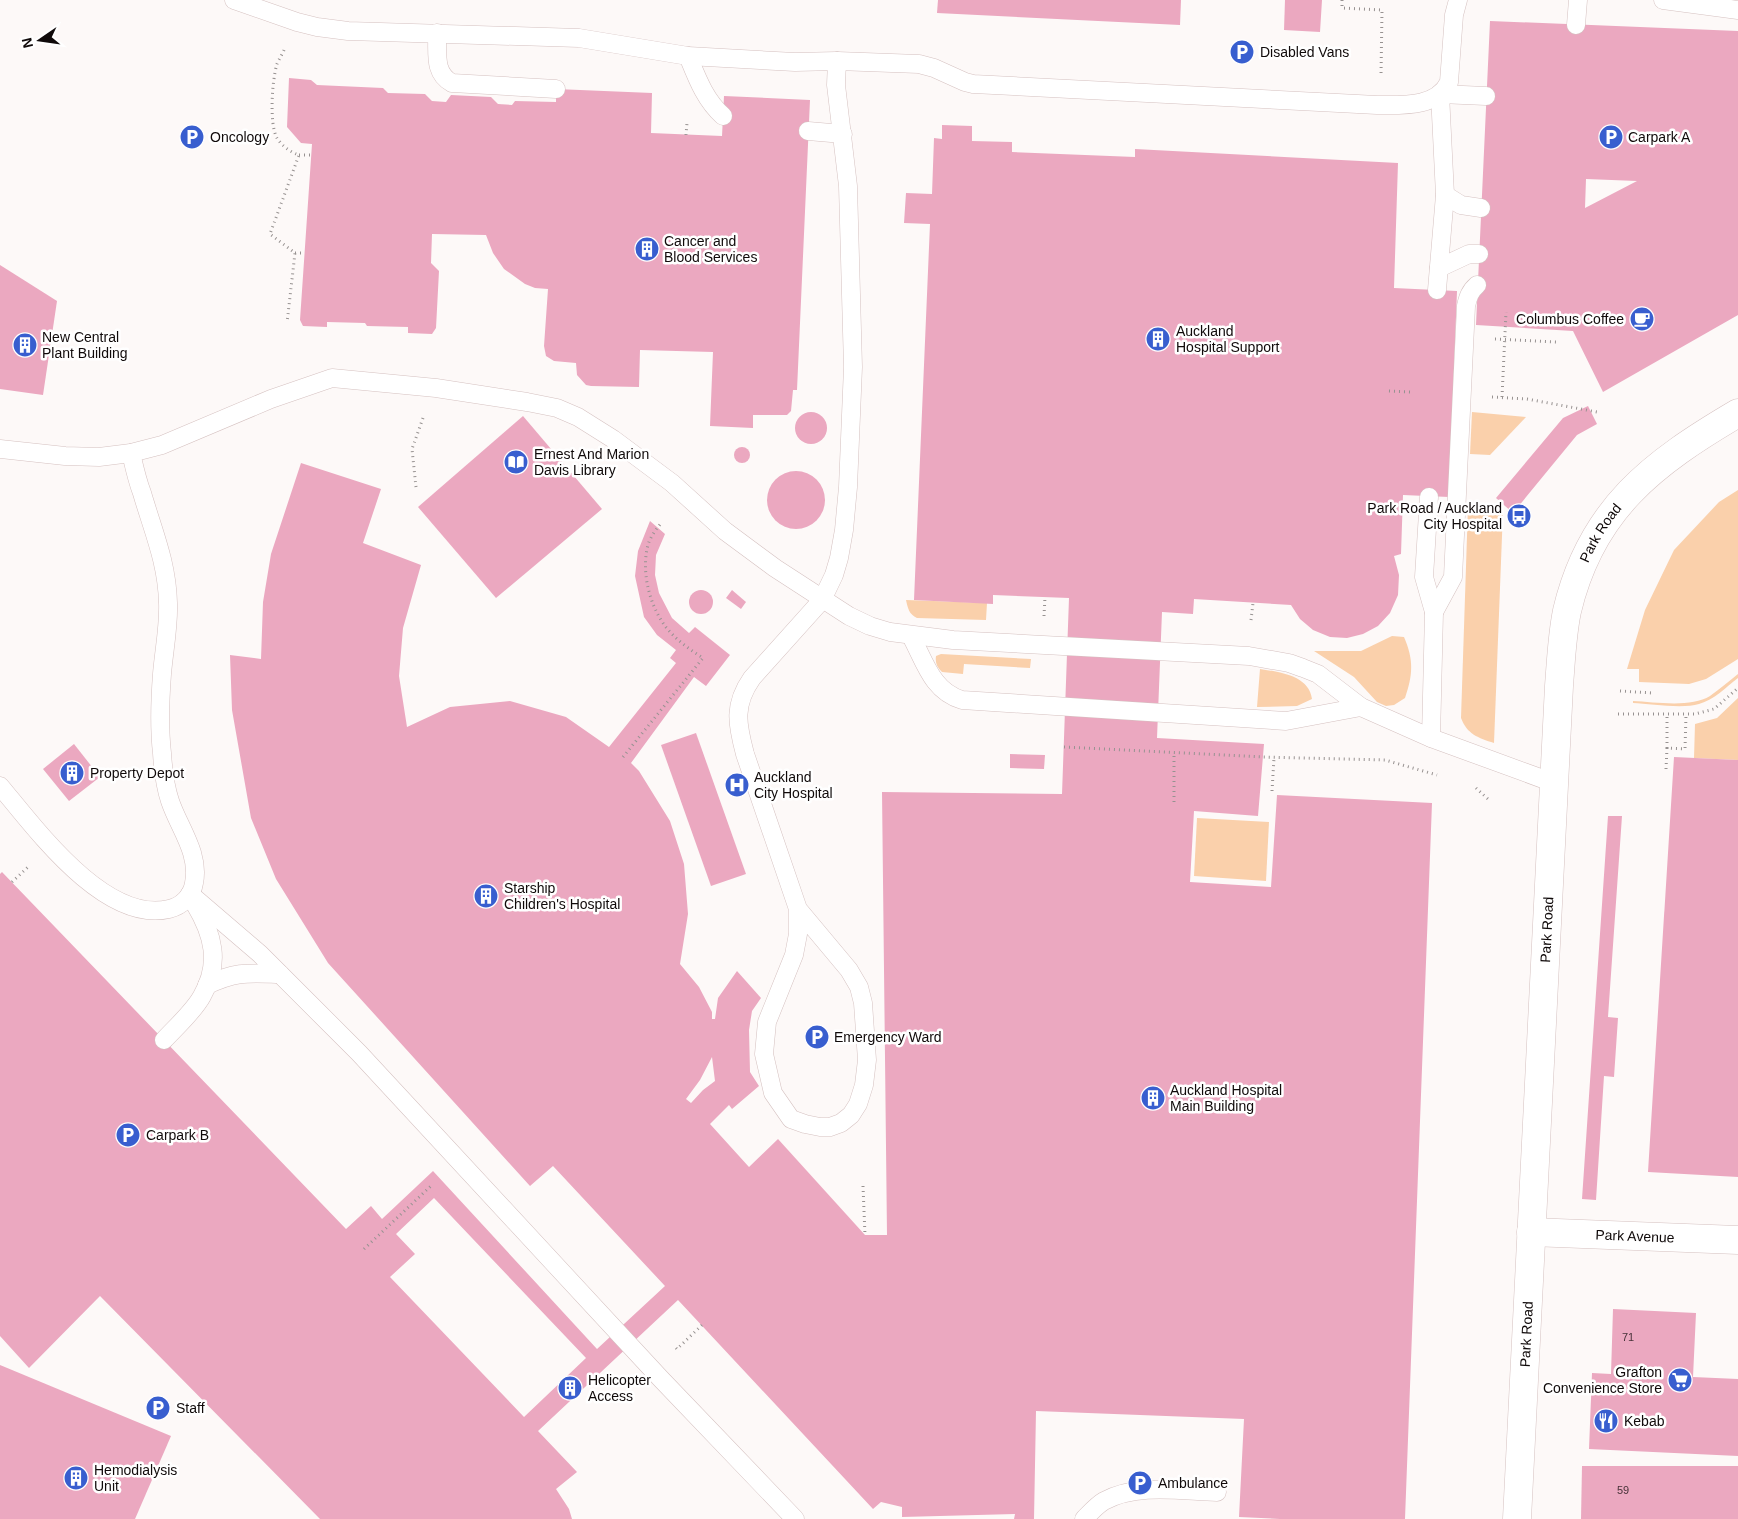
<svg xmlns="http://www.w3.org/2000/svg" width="1738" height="1519" font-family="Helvetica,sans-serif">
<rect width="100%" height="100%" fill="#fdf9f8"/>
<!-- green -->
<g fill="#fad0ab">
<path d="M 1472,412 L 1526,417 L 1490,455 L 1470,454 Z"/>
<path d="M 1738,490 L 1738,659 L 1706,679 L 1689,684 L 1639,682 L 1639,669 L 1627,669 L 1645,610 L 1674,550 L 1719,502 Z"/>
<path d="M 1468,506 L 1503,510 L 1494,743 C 1478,738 1467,734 1461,718 Z"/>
<path d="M 906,600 L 987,603 L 986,620 L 917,618 C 909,614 908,609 906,600 Z"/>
<path d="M 1392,636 L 1404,637 C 1414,660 1413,675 1405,698 L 1394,705 L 1386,706 L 1377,702 L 1354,677 L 1314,651 L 1361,651 Z"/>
<path d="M 941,654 L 1031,659 L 1030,668 L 964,664 L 963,674 L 942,672 C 937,667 935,663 936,656 Z"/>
<path d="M 1260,669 C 1278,672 1309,675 1312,699 L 1297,706 L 1257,707 Z"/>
<path d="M 1738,674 L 1738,678 C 1726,687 1714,700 1699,704 C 1683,709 1650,704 1633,703 L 1633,701 C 1655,702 1691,708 1710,696 C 1720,689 1729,681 1738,674 Z"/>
<path d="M 1738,698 L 1738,760 L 1694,758 L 1695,724 L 1717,718 Z"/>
<path d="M 1197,818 L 1269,822 L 1266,881 L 1194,876 Z"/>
</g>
<!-- building -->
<g fill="#eba8c0" fill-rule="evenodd">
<path d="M 938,0 L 1181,0 L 1180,25 L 937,13 Z"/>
<path d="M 1285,0 L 1322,0 L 1320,32 L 1284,30 Z"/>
<path d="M 1490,21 L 1738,31 L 1738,315 L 1603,392 L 1573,331 L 1476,325 ZM 1586,179 L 1637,181 L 1585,208 Z"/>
<path d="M 289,78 L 311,80 L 317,85 L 383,88 L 388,93 L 425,94 L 432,101 L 446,102 L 451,95 L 491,97 L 498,104 L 512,105 L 515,101 L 556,102 L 556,89 L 652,93 L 651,133 L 722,136 L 724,96 L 810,100 L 797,390 L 793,390 L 791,411 L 787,415 L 753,415 L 753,428 L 710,426 L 713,352 L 640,350 L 639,387 L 591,386 L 586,385 L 577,375 L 576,363 L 554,361 L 546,356 L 544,346 L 548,289 L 535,288 L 525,284 L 504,269 L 493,253 L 486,235 L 432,234 L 431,263 L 439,271 L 436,328 L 432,334 L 408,333 L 408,327 L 367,326 L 365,323 L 327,322 L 327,327 L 303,326 L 300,320 L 312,144 L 301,143 L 287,127 Z"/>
<path d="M 942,125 L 972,126 L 972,141 L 1012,142 L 1012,152 L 1135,157 L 1135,149 L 1398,163 L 1394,288 L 1457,291 L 1449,497 L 1403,495 L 1401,554 L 1394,556 L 1399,575 L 1398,595 L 1390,613 L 1378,626 L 1363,634 L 1347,638 L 1330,637 L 1313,630 L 1300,619 L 1291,605 L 1194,599 L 1193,614 L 1162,612 L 1157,738 L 1264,744 L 1258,816 L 1194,811 L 1190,882 L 1271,887 L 1277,795 L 1432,803 L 1405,1519 L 1280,1519 L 1239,1517 L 1244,1419 L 1036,1411 L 1034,1519 L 1014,1519 L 1015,1514 L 902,1517 L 902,1507 L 881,1502 L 873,1509 L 678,1300 L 538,1431 L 577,1472 L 556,1489 L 569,1509 L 572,1519 L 320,1519 L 100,1296 L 29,1368 L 0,1336 L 0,874 L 2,872 L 346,1229 L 371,1206 L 382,1219 L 433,1171 L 597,1349 L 665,1286 L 553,1166 L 530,1186 L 328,963 L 276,879 L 251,818 L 232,710 L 230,655 L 261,659 L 263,602 L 271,554 L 301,463 L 381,489 L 363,543 L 421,565 L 403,628 L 399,676 L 407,727 L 450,707 L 510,701 L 566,717 L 609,747 L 676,663 L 670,658 L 676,650 L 657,635 L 644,617 L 635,576 L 638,551 L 650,521 L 665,534 L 656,555 L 655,575 L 659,593 L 672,618 L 689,633 L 695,627 L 730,655 L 706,686 L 694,677 L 631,763 L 639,771 L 670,821 L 684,864 L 688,914 L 680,964 L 699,987 L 712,1012 L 712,1019 L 715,1019 L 718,998 L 737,971 L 761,998 L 752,1011 L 749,1030 L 750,1072 L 759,1086 L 732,1109 L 729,1105 L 710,1124 L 749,1167 L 778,1139 L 865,1235 L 887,1235 L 882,792 L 1062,794 L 1069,598 L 993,595 L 993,604 L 914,600 L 930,224 L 904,223 L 906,193 L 932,194 L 934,138 L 942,139 ZM 712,1057 L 715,1081 L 703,1090 L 691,1103 L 686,1099 L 700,1080 ZM 434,1198 L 586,1358 L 524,1417 L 390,1277 L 415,1254 L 396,1234 Z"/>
<path d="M 0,265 L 57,301 L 43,395 L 0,389 Z"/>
<path d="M 1588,406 L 1597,424 L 1577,435 L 1513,513 L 1496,498 L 1563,418 Z"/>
<circle cx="811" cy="428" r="16"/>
<path d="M 523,416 L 602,509 L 496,598 L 418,507 Z"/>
<circle cx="742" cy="455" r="8"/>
<circle cx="796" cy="500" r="29"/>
<path d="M 732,590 L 746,602 L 741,609 L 726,598 Z"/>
<circle cx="701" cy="602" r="12"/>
<path d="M 696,733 L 746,874 L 711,886 L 661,745 Z"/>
<path d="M 74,744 L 100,777 L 69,801 L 43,769 Z"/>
<path d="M 1010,754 L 1045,755 L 1044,769 L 1010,768 Z"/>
<path d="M 1674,757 L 1738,760 L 1738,1177 L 1648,1172 Z"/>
<path d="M 1608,816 L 1622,816 L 1608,1017 L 1618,1018 L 1614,1077 L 1604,1076 L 1596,1200 L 1582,1199 Z"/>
<path d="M 1613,1309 L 1696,1313 L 1693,1377 L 1738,1379 L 1738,1456 L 1589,1449 L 1592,1373 L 1611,1374 Z"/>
<path d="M 0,1365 L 171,1436 L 135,1519 L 0,1519 Z"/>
<path d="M 1582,1466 L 1738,1466 L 1738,1519 L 1581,1519 Z"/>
</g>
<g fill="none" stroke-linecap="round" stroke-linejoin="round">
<defs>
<g id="service">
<path d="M 234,0 L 297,22 L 317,27 L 348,31 L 579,38 L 688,56 L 795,62 L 837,61 L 919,64 L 934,68 L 965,82 L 973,84 L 1377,105 C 1401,105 1437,108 1449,82 L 1454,15 L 1458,0"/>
<path d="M 1663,0 L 1738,10"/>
<path d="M 1576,25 L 1578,0"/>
<path d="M 437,33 C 438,52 433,73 452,83 L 556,89"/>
<path d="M 688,56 C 697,78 705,100 723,116"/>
<path d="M 1440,94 L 1486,96"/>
<path d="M 808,131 L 843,134"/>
<path d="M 1445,195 L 1461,205 L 1481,208"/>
<path d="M 1439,268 L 1469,254 L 1479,254"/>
<path d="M 1437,290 L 1445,195 L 1440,94"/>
<path d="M 0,449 L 65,456 L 99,457 L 131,453 L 162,445 L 271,399 L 332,378 L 436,388 L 527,402 L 557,408 L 578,417 L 613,439 L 672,483 L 725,531 L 775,568 L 849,616 L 870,626 L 890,632 L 953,640 L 1249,656 L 1289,663 L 1303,668 L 1318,674 L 1361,707 L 1431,738 L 1554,783"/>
<path d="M 1429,497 L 1424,577 L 1434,612 L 1431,738"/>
<path d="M 1434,612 L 1453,577 L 1466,306 C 1468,297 1470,291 1477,285"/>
<path d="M 911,636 C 925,662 932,691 962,700 L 1286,721 L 1361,707"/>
<path d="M 0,786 C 36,829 105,924 169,909 C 182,906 192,896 194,883 C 200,853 179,828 170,801 C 165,786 163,769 162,753 C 159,727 160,700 162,674 C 164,650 169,626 168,603 C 167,562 153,531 142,493 C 137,480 134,466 131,453"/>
<path d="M 190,894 L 260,954 L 359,1053 L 661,1379 L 795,1519"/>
<path d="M 798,909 L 798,934 L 794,955 L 767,1022 L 764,1054 L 773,1093 L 791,1119 L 805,1124 L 820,1127 L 830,1127 L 841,1123 L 851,1115 L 858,1104 L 864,1085 L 867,1060 L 863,1003 L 859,987 L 849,970 L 798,909 L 745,754 C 737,724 733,705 752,678 L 822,600 L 834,575 L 839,558 L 844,530 L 848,487 L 853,367 L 848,186 L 836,85 L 837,61"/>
<path d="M 207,985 C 237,971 248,973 280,974"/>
<path d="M 164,1040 C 176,1027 194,1011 202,996 C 221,963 213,934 195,904"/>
<path d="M 1084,1519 C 1090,1513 1097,1505 1104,1501 C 1137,1483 1181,1491 1217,1492"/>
</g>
<g id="minor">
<path id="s1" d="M 1531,1232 L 1738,1240"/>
</g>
<g id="secondary">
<path id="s2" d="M 1517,1519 L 1559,686 C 1561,661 1562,635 1567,611 C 1591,509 1653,463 1738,413"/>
</g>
</defs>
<!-- service casing -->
<use href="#service" stroke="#d5c1c0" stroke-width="19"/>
<!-- minor casing -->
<use href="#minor" stroke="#d5c1c0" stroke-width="29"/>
<!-- secondary casing -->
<use href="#secondary" stroke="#d5c1c0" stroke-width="29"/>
<!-- path -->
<g stroke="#979291" stroke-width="3" stroke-dasharray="1 4" stroke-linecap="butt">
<path d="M 1342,0 L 1342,8 L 1382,10 L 1381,75"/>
<path d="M 284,50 C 282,55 279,59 277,64 C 272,80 269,124 277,138 C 282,146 290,152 299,155 L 270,234 L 295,253 L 287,323"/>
<path d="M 686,135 L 687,123"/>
<path d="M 299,155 L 311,155"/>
<path d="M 295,253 L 304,253"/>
<path d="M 1495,339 L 1557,342"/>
<path d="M 1389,391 L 1411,392"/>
<path d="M 1492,397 L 1527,399 L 1597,412"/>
<path d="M 1502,397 L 1506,312"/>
<path d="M 416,487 L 412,449 L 423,418"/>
<path d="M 1044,616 L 1045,597"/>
<path d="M 1251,620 L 1253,603"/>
<path d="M 1620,691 L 1652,693"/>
<path d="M 1618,714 L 1695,714 L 1714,709 L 1738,688"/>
<path d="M 1064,747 L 1263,757 L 1385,760 L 1437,775"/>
<path d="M 1667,748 L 1667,714"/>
<path d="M 623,757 L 703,658 C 689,649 675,639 665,626 C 649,604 641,571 648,545 C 650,537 657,528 662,522"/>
<path d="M 1666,769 L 1667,748 L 1685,749 L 1686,715"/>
<path d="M 1476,788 L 1488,799"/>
<path d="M 1272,791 L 1274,758"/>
<path d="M 1174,802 L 1174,753"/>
<path d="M 12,882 L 28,867"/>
<path d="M 863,1186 L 865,1235"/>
<path d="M 364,1249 L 433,1184"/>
<path d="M 676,1348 L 677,1349 L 702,1325"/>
</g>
<!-- service -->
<use href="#service" stroke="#fff" stroke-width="18"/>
<!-- minor -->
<use href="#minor" stroke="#fff" stroke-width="28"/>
<!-- secondary -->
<use href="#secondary" stroke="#fff" stroke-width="28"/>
</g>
<!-- icons -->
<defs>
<symbol id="parking-disc" viewBox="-11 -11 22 22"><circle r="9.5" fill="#385ecf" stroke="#fff"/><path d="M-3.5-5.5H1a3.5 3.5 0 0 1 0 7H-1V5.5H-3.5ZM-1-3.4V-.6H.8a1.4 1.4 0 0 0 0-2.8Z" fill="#fff"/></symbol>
<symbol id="building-disc" viewBox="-11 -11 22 22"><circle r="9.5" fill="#385ecf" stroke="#fff"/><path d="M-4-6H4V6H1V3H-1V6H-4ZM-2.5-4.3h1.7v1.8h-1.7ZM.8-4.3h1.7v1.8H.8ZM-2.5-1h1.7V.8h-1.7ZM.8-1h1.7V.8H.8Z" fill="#fff"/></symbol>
<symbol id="cafe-disc" viewBox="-11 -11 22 22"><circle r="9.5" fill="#385ecf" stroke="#fff"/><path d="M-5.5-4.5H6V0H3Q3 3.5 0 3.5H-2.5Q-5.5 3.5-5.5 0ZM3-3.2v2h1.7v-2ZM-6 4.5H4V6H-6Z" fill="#fff"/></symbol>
<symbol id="library-disc" viewBox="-11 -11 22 22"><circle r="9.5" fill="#385ecf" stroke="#fff"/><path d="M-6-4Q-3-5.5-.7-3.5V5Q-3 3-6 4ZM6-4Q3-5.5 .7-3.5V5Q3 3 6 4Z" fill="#fff"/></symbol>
<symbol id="bus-disc" viewBox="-11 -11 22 22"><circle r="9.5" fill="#385ecf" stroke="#fff"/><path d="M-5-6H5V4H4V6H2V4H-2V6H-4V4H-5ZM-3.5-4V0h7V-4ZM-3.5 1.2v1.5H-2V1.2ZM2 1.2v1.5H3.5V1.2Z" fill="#fff"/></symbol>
<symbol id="hospital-disc" viewBox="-11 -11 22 22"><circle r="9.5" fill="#385ecf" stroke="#fff"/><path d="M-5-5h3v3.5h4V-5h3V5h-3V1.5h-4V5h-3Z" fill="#fff"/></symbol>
<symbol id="supermarket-disc" viewBox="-11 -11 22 22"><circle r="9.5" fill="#385ecf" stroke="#fff"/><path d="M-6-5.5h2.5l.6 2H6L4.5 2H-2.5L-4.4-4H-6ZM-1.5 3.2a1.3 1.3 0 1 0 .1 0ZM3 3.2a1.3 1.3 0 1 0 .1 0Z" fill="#fff"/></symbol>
<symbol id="restaurant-disc" viewBox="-11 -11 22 22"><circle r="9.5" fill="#385ecf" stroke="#fff"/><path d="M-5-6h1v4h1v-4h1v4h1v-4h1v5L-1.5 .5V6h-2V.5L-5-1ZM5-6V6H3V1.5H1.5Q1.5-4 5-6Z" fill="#fff"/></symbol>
</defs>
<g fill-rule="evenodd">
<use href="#parking-disc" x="1228" y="38" width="28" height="28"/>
<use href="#parking-disc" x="178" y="123" width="28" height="28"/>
<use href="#parking-disc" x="1597" y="123" width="28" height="28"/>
<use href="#building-disc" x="633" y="235" width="28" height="28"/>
<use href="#cafe-disc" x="1628" y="305" width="28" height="28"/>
<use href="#building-disc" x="1144" y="325" width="28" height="28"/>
<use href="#building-disc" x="11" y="331" width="28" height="28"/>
<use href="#library-disc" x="502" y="448" width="28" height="28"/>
<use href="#bus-disc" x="1505" y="502" width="28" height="28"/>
<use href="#building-disc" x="58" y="759" width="28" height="28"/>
<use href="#hospital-disc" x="723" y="771" width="28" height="28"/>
<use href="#building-disc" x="472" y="882" width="28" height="28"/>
<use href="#parking-disc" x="803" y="1023" width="28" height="28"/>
<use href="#building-disc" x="1139" y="1084" width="28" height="28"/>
<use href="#parking-disc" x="114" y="1121" width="28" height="28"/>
<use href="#supermarket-disc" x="1666" y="1366" width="28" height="28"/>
<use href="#building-disc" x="556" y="1374" width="28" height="28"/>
<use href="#parking-disc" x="144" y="1394" width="28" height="28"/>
<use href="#restaurant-disc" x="1592" y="1407" width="28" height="28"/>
<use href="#building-disc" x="62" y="1464" width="28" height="28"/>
<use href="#parking-disc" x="1126" y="1469" width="28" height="28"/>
</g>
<g text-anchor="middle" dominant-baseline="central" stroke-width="5" stroke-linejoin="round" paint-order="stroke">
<!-- number labels -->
<g font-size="11" fill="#473238">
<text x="1628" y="1337">71</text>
<text x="1623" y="1490">59</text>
</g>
<!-- poi labels -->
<g font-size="14" fill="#100a0a" stroke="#fff" text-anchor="start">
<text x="1260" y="52">Disabled Vans</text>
<text x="210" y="137">Oncology</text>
<text x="1628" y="137">Carpark A</text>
<text x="664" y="241">Cancer and<tspan x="664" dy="16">Blood Services</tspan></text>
<text x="1624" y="319" text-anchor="end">Columbus Coffee</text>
<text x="1176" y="331">Auckland<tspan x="1176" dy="16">Hospital Support</tspan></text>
<text x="42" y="337">New Central<tspan x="42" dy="16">Plant Building</tspan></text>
<text x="534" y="454">Ernest And Marion<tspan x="534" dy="16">Davis Library</tspan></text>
<text x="1502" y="508" text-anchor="end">Park Road / Auckland<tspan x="1502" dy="16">City Hospital</tspan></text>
<text x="90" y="773">Property Depot</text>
<text x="754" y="777">Auckland<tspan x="754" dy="16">City Hospital</tspan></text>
<text x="504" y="888">Starship<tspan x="504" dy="16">Children's Hospital</tspan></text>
<text x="834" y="1037">Emergency Ward</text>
<text x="1170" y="1090">Auckland Hospital<tspan x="1170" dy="16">Main Building</tspan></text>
<text x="146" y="1135">Carpark B</text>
<text x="1662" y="1372" text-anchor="end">Grafton<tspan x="1662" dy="16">Convenience Store</tspan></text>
<text x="588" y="1380">Helicopter<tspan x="588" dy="16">Access</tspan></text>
<text x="176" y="1408">Staff</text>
<text x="1624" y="1421">Kebab</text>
<text x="94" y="1470">Hemodialysis<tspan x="94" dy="16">Unit</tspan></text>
<text x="1158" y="1483">Ambulance</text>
</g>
<!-- street labels -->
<g font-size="14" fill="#100a0a" stroke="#fff">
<text stroke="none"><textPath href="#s2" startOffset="995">Park Road</textPath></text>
<text stroke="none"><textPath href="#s2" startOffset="590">Park Road</textPath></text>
<text stroke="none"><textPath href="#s1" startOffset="104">Park Avenue</textPath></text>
<text stroke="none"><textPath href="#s2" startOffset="185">Park Road</textPath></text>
</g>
</g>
<!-- north arrow -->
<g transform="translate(40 40) rotate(257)" stroke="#ffffff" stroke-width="4" paint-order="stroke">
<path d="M0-4L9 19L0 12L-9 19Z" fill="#100a0a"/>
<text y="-8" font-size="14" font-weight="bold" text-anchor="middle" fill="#100a0a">N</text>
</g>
</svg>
